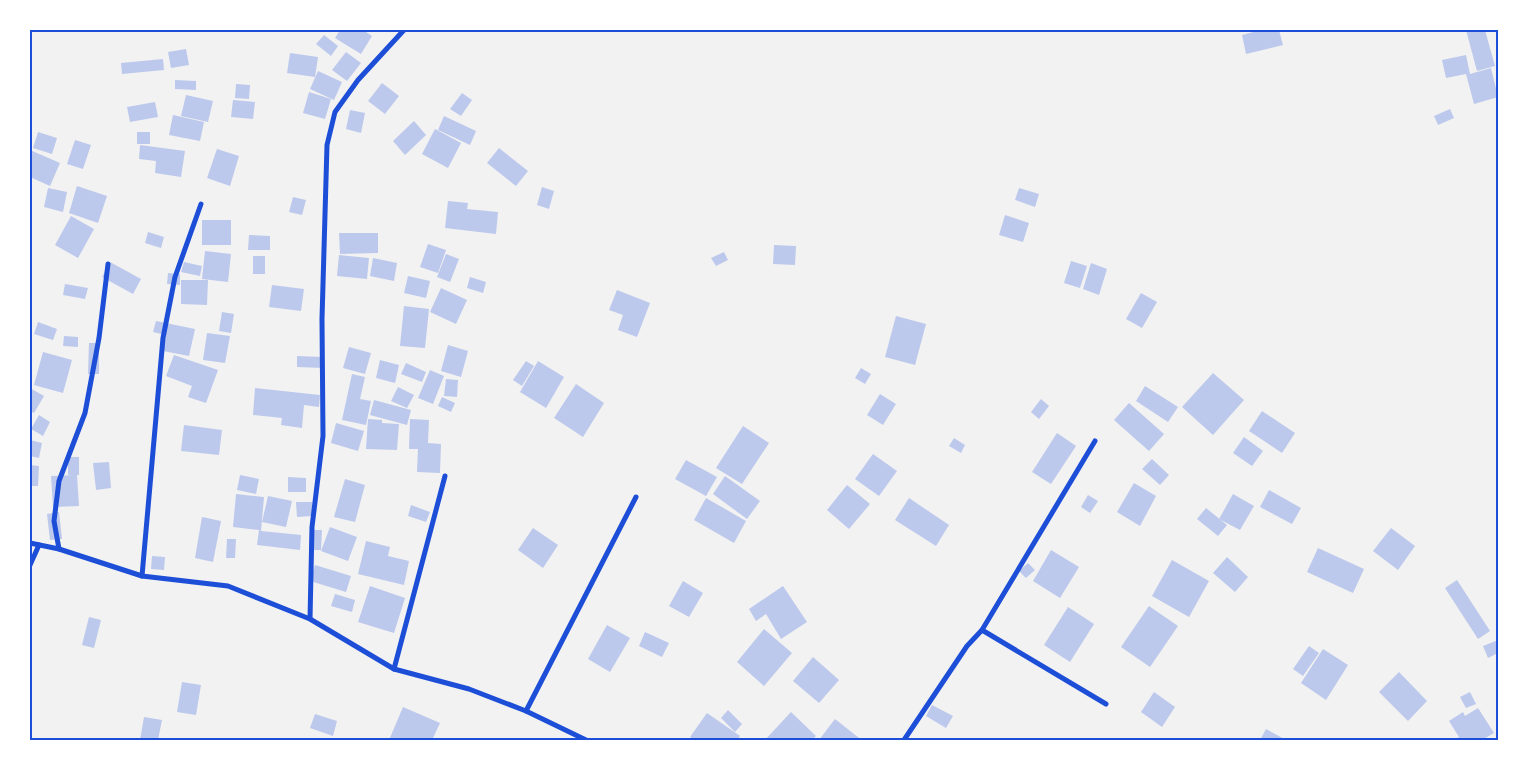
<svg xmlns="http://www.w3.org/2000/svg" width="1528" height="770" font-family="'Fira Sans Condensed',sans-serif">
<rect width="100%" height="100%" fill="#f2f2f2"/>
<!-- building -->
<g fill="#bdc9ec">
<path d="M 340,30 L 363,30 L 372,36 L 361,54 L 335,38 Z"/>
<path d="M 1261,30 L 1279,30 L 1283,45 L 1246,54 L 1242,35 Z"/>
<path d="M 1466,30 L 1485,30 L 1495,66 L 1477,71 Z"/>
<path d="M 324,35 L 338,46 L 331,56 L 316,44 Z"/>
<path d="M 186,49 L 189,65 L 171,68 L 168,52 Z"/>
<path d="M 346,52 L 361,63 L 347,81 L 332,70 Z"/>
<path d="M 290,53 L 318,57 L 315,77 L 287,73 Z"/>
<path d="M 1466,55 L 1470,74 L 1491,68 L 1498,97 L 1474,104 L 1466,74 L 1446,78 L 1442,60 Z"/>
<path d="M 163,59 L 164,70 L 122,74 L 121,63 Z"/>
<path d="M 318,71 L 342,82 L 334,100 L 310,89 Z"/>
<path d="M 175,80 L 196,81 L 196,90 L 175,89 Z"/>
<path d="M 382,83 L 399,96 L 385,114 L 368,101 Z"/>
<path d="M 236,84 L 250,85 L 249,99 L 235,98 Z"/>
<path d="M 309,92 L 331,99 L 325,119 L 303,113 Z"/>
<path d="M 462,93 L 472,100 L 461,116 L 450,109 Z"/>
<path d="M 186,95 L 213,101 L 208,122 L 181,116 Z"/>
<path d="M 233,100 L 255,102 L 253,119 L 231,117 Z"/>
<path d="M 155,102 L 158,117 L 130,122 L 127,107 Z"/>
<path d="M 1450,109 L 1454,118 L 1438,125 L 1434,116 Z"/>
<path d="M 350,110 L 365,113 L 361,133 L 346,129 Z"/>
<path d="M 173,115 L 204,122 L 200,141 L 169,135 Z"/>
<path d="M 444,116 L 476,131 L 470,145 L 438,130 Z"/>
<path d="M 414,121 L 426,135 L 405,155 L 393,141 Z"/>
<path d="M 435,129 L 461,143 L 448,168 L 422,154 Z"/>
<path d="M 38,132 L 57,138 L 52,154 L 33,148 Z"/>
<rect x="137" y="132" width="13" height="12"/>
<path d="M 75,140 L 91,145 L 83,169 L 67,164 Z"/>
<path d="M 140,145 L 185,151 L 181,177 L 155,173 L 156,161 L 139,159 Z"/>
<path d="M 499,148 L 528,171 L 516,186 L 487,163 Z"/>
<path d="M 217,149 L 239,156 L 230,186 L 207,178 Z"/>
<path d="M 30,150 L 60,163 L 50,186 L 30,177 Z"/>
<path d="M 77,186 L 107,196 L 98,223 L 69,213 Z"/>
<path d="M 542,187 L 554,191 L 549,209 L 537,205 Z"/>
<path d="M 48,188 L 67,192 L 63,212 L 44,207 Z"/>
<path d="M 1019,188 L 1039,194 L 1035,207 L 1015,200 Z"/>
<path d="M 293,197 L 306,200 L 302,215 L 289,212 Z"/>
<path d="M 448,201 L 468,203 L 467,209 L 498,212 L 496,234 L 445,228 Z"/>
<path d="M 1005,215 L 1029,223 L 1023,242 L 999,235 Z"/>
<path d="M 71,216 L 94,229 L 78,258 L 55,245 Z"/>
<rect x="202" y="220" width="29" height="25"/>
<path d="M 148,232 L 164,237 L 161,248 L 145,243 Z"/>
<path d="M 339,233 L 378,233 L 378,253 L 340,254 Z"/>
<path d="M 249,235 L 270,236 L 270,250 L 248,250 Z"/>
<path d="M 428,244 L 446,250 L 438,273 L 420,267 Z"/>
<path d="M 774,245 L 796,246 L 795,265 L 773,264 Z"/>
<path d="M 205,251 L 231,254 L 228,282 L 202,279 Z"/>
<path d="M 724,252 L 728,260 L 716,266 L 711,258 Z"/>
<path d="M 446,254 L 459,259 L 450,282 L 437,277 Z"/>
<path d="M 339,255 L 369,258 L 367,279 L 337,276 Z"/>
<rect x="253" y="256" width="12" height="18"/>
<path d="M 373,258 L 397,263 L 394,281 L 370,276 Z"/>
<path d="M 1071,261 L 1087,266 L 1080,288 L 1064,283 Z"/>
<path d="M 110,262 L 141,279 L 133,294 L 102,277 Z"/>
<path d="M 184,262 L 202,266 L 200,276 L 181,272 Z"/>
<path d="M 1091,263 L 1107,269 L 1099,295 L 1083,289 Z"/>
<path d="M 168,273 L 180,274 L 180,285 L 167,284 Z"/>
<path d="M 408,276 L 430,281 L 426,298 L 404,293 Z"/>
<path d="M 470,277 L 486,282 L 483,293 L 467,288 Z"/>
<path d="M 181,280 L 208,280 L 207,305 L 181,304 Z"/>
<path d="M 65,284 L 88,288 L 85,299 L 63,295 Z"/>
<path d="M 272,285 L 304,289 L 301,311 L 269,307 Z"/>
<path d="M 441,288 L 467,300 L 456,324 L 430,312 Z"/>
<path d="M 617,290 L 650,303 L 637,337 L 618,330 L 623,315 L 609,310 Z"/>
<path d="M 1141,293 L 1157,302 L 1142,328 L 1126,319 Z"/>
<path d="M 404,306 L 429,309 L 425,348 L 400,346 Z"/>
<path d="M 222,312 L 234,314 L 231,333 L 219,331 Z"/>
<path d="M 896,316 L 926,324 L 915,365 L 885,357 Z"/>
<path d="M 156,321 L 195,329 L 189,356 L 163,351 L 166,335 L 153,332 Z"/>
<path d="M 38,322 L 57,329 L 53,340 L 34,334 Z"/>
<path d="M 207,333 L 230,336 L 225,363 L 203,360 Z"/>
<path d="M 64,336 L 78,337 L 78,347 L 63,346 Z"/>
<path d="M 89,343 L 99,343 L 99,374 L 88,374 Z"/>
<path d="M 448,345 L 468,351 L 461,377 L 441,371 Z"/>
<path d="M 349,347 L 371,353 L 365,374 L 343,368 Z"/>
<path d="M 43,352 L 72,360 L 63,393 L 34,385 Z"/>
<path d="M 174,355 L 218,370 L 206,403 L 188,397 L 192,386 L 166,376 Z"/>
<path d="M 297,356 L 323,357 L 323,368 L 297,367 Z"/>
<path d="M 380,360 L 399,365 L 395,383 L 376,378 Z"/>
<path d="M 526,361 L 534,366 L 522,386 L 513,380 Z"/>
<path d="M 538,361 L 564,377 L 546,408 L 520,392 Z"/>
<path d="M 406,363 L 426,372 L 422,382 L 401,374 Z"/>
<path d="M 861,368 L 871,374 L 865,384 L 855,378 Z"/>
<path d="M 430,370 L 444,376 L 433,404 L 418,398 Z"/>
<path d="M 1213,373 L 1244,400 L 1213,435 L 1182,407 Z"/>
<path d="M 352,374 L 365,377 L 360,399 L 371,401 L 366,425 L 342,420 Z"/>
<path d="M 446,379 L 458,380 L 457,397 L 444,396 Z"/>
<path d="M 576,384 L 604,403 L 583,437 L 554,418 Z"/>
<path d="M 1145,386 L 1178,407 L 1168,422 L 1136,401 Z"/>
<path d="M 398,387 L 414,395 L 407,408 L 391,401 Z"/>
<path d="M 30,388 L 44,396 L 34,413 L 30,411 Z"/>
<path d="M 255,388 L 320,395 L 319,407 L 304,405 L 302,428 L 281,425 L 282,418 L 253,415 Z"/>
<path d="M 880,394 L 896,404 L 883,425 L 867,415 Z"/>
<path d="M 442,397 L 455,403 L 451,412 L 438,406 Z"/>
<path d="M 1041,399 L 1049,406 L 1039,419 L 1031,412 Z"/>
<path d="M 374,400 L 411,410 L 407,425 L 370,415 Z"/>
<path d="M 1129,403 L 1164,434 L 1149,451 L 1114,420 Z"/>
<path d="M 1262,411 L 1295,433 L 1282,453 L 1249,431 Z"/>
<path d="M 39,415 L 50,422 L 43,436 L 31,429 Z"/>
<path d="M 368,419 L 382,420 L 382,423 L 399,424 L 397,450 L 366,449 Z"/>
<path d="M 410,419 L 429,420 L 428,443 L 441,444 L 440,473 L 417,472 L 418,449 L 409,449 Z"/>
<path d="M 336,423 L 364,431 L 358,451 L 331,443 Z"/>
<path d="M 184,425 L 222,430 L 219,455 L 181,451 Z"/>
<path d="M 743,426 L 769,443 L 742,484 L 716,468 Z"/>
<path d="M 1057,433 L 1076,446 L 1051,484 L 1032,472 Z"/>
<path d="M 1244,437 L 1263,451 L 1252,466 L 1233,453 Z"/>
<path d="M 954,438 L 965,445 L 961,453 L 949,446 Z"/>
<path d="M 30,440 L 42,443 L 39,458 L 30,456 Z"/>
<path d="M 873,454 L 897,471 L 879,496 L 855,479 Z"/>
<path d="M 68,457 L 79,457 L 79,475 L 77,475 L 79,506 L 53,507 L 51,476 L 74,475 L 68,475 Z"/>
<path d="M 1152,459 L 1169,475 L 1160,485 L 1142,469 Z"/>
<path d="M 686,460 L 717,477 L 706,496 L 675,479 Z"/>
<path d="M 109,462 L 111,488 L 96,490 L 93,463 Z"/>
<path d="M 30,465 L 39,466 L 38,486 L 30,486 Z"/>
<path d="M 240,475 L 259,479 L 256,494 L 237,490 Z"/>
<path d="M 725,476 L 760,501 L 747,519 L 713,494 Z"/>
<path d="M 288,477 L 306,478 L 306,492 L 288,492 Z"/>
<path d="M 345,479 L 365,485 L 355,522 L 334,517 Z"/>
<path d="M 1134,483 L 1156,496 L 1140,526 L 1117,512 Z"/>
<path d="M 847,485 L 870,504 L 849,529 L 827,510 Z"/>
<path d="M 1269,490 L 1301,508 L 1292,524 L 1260,507 Z"/>
<path d="M 236,494 L 264,497 L 261,531 L 301,535 L 300,550 L 257,545 L 259,530 L 233,527 Z"/>
<path d="M 1233,494 L 1254,506 L 1240,530 L 1219,519 Z"/>
<path d="M 1088,495 L 1098,501 L 1090,513 L 1081,507 Z"/>
<path d="M 268,496 L 292,501 L 286,527 L 262,522 Z"/>
<path d="M 706,498 L 746,521 L 734,543 L 694,520 Z"/>
<path d="M 909,498 L 949,525 L 936,546 L 895,520 Z"/>
<path d="M 296,502 L 312,502 L 312,516 L 297,517 Z"/>
<path d="M 411,505 L 430,512 L 426,522 L 408,516 Z"/>
<path d="M 1206,508 L 1227,525 L 1218,536 L 1197,519 Z"/>
<path d="M 59,512 L 62,539 L 50,540 L 47,514 Z"/>
<path d="M 202,517 L 221,521 L 213,562 L 195,558 Z"/>
<path d="M 330,527 L 357,537 L 348,561 L 321,551 Z"/>
<path d="M 533,528 L 558,545 L 543,568 L 518,550 Z"/>
<path d="M 1391,528 L 1415,546 L 1398,570 L 1373,551 Z"/>
<path d="M 310,530 L 322,530 L 321,550 L 309,550 Z"/>
<path d="M 227,539 L 236,539 L 235,558 L 226,558 Z"/>
<path d="M 366,541 L 390,547 L 388,556 L 409,561 L 404,585 L 358,574 Z"/>
<path d="M 1318,548 L 1364,569 L 1353,593 L 1307,572 Z"/>
<path d="M 1051,550 L 1079,567 L 1060,598 L 1033,581 Z"/>
<path d="M 152,556 L 165,557 L 164,570 L 151,569 Z"/>
<path d="M 1227,557 L 1248,577 L 1235,592 L 1213,573 Z"/>
<path d="M 1172,560 L 1209,581 L 1189,617 L 1152,596 Z"/>
<path d="M 1028,563 L 1035,570 L 1026,578 L 1019,571 Z"/>
<path d="M 315,565 L 351,576 L 346,592 L 310,581 Z"/>
<path d="M 1457,580 L 1490,631 L 1478,639 L 1445,588 Z"/>
<path d="M 683,581 L 703,593 L 689,617 L 669,606 Z"/>
<path d="M 370,586 L 405,598 L 394,633 L 358,622 Z"/>
<path d="M 783,586 L 807,622 L 781,639 L 766,614 L 756,621 L 749,609 Z"/>
<path d="M 335,594 L 355,600 L 352,612 L 331,606 Z"/>
<path d="M 1149,606 L 1178,626 L 1150,667 L 1121,647 Z"/>
<path d="M 1068,607 L 1094,624 L 1070,662 L 1044,645 Z"/>
<path d="M 89,617 L 101,620 L 94,648 L 82,645 Z"/>
<path d="M 607,625 L 630,638 L 610,672 L 588,659 Z"/>
<path d="M 764,629 L 792,653 L 764,686 L 737,662 Z"/>
<path d="M 645,632 L 669,643 L 662,657 L 639,646 Z"/>
<path d="M 1498,640 L 1498,653 L 1488,658 L 1483,646 Z"/>
<path d="M 1309,646 L 1319,653 L 1303,676 L 1293,669 Z"/>
<path d="M 1323,649 L 1348,665 L 1326,700 L 1301,683 Z"/>
<path d="M 813,657 L 839,680 L 819,703 L 793,681 Z"/>
<path d="M 1399,672 L 1427,701 L 1408,721 L 1379,692 Z"/>
<path d="M 182,682 L 201,685 L 196,715 L 177,712 Z"/>
<path d="M 1154,692 L 1175,707 L 1162,727 L 1141,712 Z"/>
<path d="M 1470,692 L 1476,704 L 1466,708 L 1460,697 Z"/>
<path d="M 932,705 L 953,716 L 946,728 L 926,716 Z"/>
<path d="M 403,707 L 440,723 L 432,740 L 389,740 Z"/>
<path d="M 1478,708 L 1494,733 L 1482,740 L 1454,740 L 1459,737 L 1449,721 L 1463,712 L 1465,716 Z"/>
<path d="M 728,710 L 742,724 L 735,732 L 721,718 Z"/>
<path d="M 791,712 L 816,736 L 812,740 L 765,740 Z"/>
<path d="M 707,713 L 740,736 L 737,740 L 694,740 L 690,737 Z"/>
<path d="M 315,714 L 337,721 L 333,736 L 310,728 Z"/>
<path d="M 144,717 L 162,720 L 158,740 L 140,740 Z"/>
<path d="M 835,719 L 859,738 L 858,740 L 819,740 Z"/>
<path d="M 1266,729 L 1286,740 L 1260,740 Z"/>
</g>
<g fill="none" stroke-linecap="round" stroke-linejoin="round">
<!-- minor -->
<g stroke="#1d4ed8" stroke-width="5">
<path d="M 30,543 L 59,549 L 142,576 L 228,586 L 310,619 L 394,669 L 469,689 L 526,711 L 586,740"/>
<path d="M 59,549 L 54,521 L 59,481 L 85,413 L 99,338 L 108,264"/>
<path d="M 30,565 L 39,545"/>
<path d="M 142,576 L 163,338 L 175,277 L 201,204"/>
<path d="M 310,619 L 312,527 L 323,436 L 322,319 L 327,145 L 335,112 L 358,80 L 404,30"/>
<path d="M 982,630 L 1095,441"/>
<path d="M 394,669 L 445,476"/>
<path d="M 526,711 L 636,497"/>
<path d="M 904,740 L 967,646 L 982,630 L 1106,704"/>
</g>
</g>
<!-- border -->
<rect width="1528" height="770" fill="none" stroke="#ffffff" stroke-width="62"/>
<rect x="31" y="31" width="1466" height="708" fill="none" stroke="#1d4ed8" stroke-width="2"/>
</svg>
